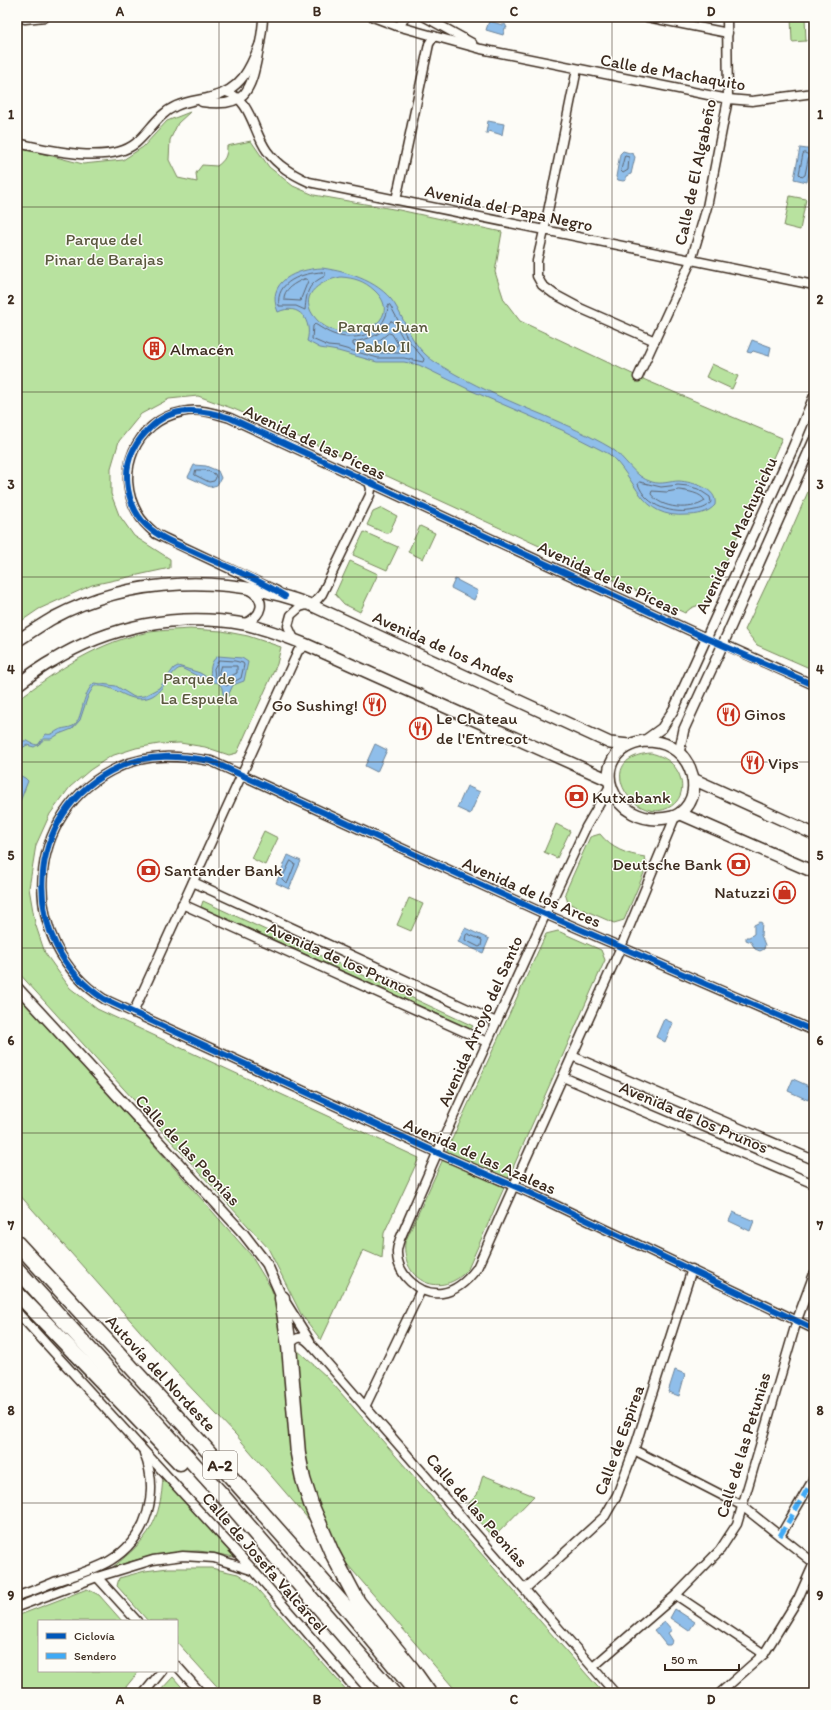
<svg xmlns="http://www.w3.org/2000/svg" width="831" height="1710" font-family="Itim,sans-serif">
<rect width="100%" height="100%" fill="#fdfcf7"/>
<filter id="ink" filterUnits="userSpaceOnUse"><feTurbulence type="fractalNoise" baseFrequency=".025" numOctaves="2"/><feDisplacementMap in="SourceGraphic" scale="8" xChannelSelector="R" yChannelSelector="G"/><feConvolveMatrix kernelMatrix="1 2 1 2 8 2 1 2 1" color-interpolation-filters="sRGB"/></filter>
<g filter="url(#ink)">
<!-- green -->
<g fill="#b8e29f" stroke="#7a865e">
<path d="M 791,17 L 805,17 L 806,41 L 792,42 Z"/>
<path d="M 190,112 L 178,123 L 170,140 L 169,160 L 178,178 L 197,182 L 196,173 L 202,165 L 217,166 C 225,160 227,156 227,146 L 251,141 L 269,167 L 293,186 L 314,195 L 399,210 L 502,232 L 495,272 L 504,300 L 520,321 L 643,379 L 782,438 L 705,608 L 699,605 L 691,608 L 685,613 L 363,465 L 234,409 L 198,396 L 169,399 L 141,414 L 119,441 L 111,468 L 111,494 L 119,515 L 134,536 L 170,559 L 170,568 L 92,585 L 39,609 L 17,624 L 17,147 L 83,164 L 123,160 L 143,147 L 167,121 Z"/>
<path d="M 790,196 L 806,199 L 800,230 L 784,226 Z"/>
<path d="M 712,364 L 738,376 L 732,389 L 706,377 Z"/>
<path d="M 814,478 L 814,670 L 757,645 L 745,630 L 780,556 Z"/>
<path d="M 382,508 L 397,516 L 389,533 L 385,533 L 367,525 L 373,512 Z"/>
<path d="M 420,526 L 435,533 L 423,559 L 408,552 Z"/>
<path d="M 364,532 L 398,547 L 387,570 L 353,555 Z"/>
<path d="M 350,561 L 378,574 L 360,612 L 344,604 L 335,594 Z"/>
<path d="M 190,629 L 222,631 L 248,636 L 281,647 L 277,664 L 237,753 L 229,755 L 205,747 L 180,743 L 159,744 L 136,748 L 111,756 L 90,770 L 70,787 L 50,814 L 36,845 L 29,888 L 35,923 L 45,953 L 70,988 L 97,1009 L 419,1158 L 384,1233 L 382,1258 L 363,1250 L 321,1340 L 301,1314 L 268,1248 L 17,971 L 17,700 C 58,670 99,641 150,632 C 163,630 177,630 190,629 Z"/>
<path d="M 651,753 C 658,755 664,757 670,762 C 684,774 688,798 668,808 C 632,825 591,757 651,753 Z"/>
<path d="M 556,824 L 570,831 L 557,858 L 544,852 Z"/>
<path d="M 264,831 L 278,838 L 265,865 L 251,858 Z"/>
<path d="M 600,834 C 612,849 626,854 645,857 L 647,866 L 624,920 L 614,923 L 568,903 L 565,893 L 590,837 Z"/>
<path d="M 409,898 L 423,904 L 411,931 L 397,925 Z"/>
<path d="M 203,901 L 473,1026 L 471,1029 L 201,907 Z"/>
<path d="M 558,931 L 601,950 L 605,960 L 468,1269 C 442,1300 401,1282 405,1242 L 546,934 Z"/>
<path d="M 17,994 L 138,1127 L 250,1254 L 271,1288 L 278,1307 L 296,1349 L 326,1376 L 603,1693 L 458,1693 L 236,1435 L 177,1373 L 17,1192 Z"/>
<path d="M 163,1475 L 234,1557 C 222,1555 210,1552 198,1551 C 168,1551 141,1558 113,1567 C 149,1538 161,1522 163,1475 Z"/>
<path d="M 483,1475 L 534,1496 L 493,1538 L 466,1506 L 477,1495 Z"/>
<path d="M 168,1568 L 211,1568 L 238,1574 L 252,1583 L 349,1693 L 223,1693 L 177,1642 L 177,1621 L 148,1621 L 117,1586 L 119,1578 L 145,1571 Z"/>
<path d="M 87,1589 L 99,1595 L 122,1621 L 39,1621 L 39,1671 L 139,1671 L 121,1693 L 17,1693 L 17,1616 Z"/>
<path d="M 173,1677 L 187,1693 L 159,1692 Z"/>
</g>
<!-- water -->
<g fill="#8fbeea" stroke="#6d8398" fill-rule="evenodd">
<path d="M 489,21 L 503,25 L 505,24 L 507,28 L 505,28 L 503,35 L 486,30 Z"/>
<path d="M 488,121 L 504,124 L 502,135 L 489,131 L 488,133 L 486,133 Z"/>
<path d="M 800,148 L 814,150 L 807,182 L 794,179 Z"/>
<path d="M 623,151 L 633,154 L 635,157 L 631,174 L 626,176 L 626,180 L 623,181 L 618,180 L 616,177 L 620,154 Z"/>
<path d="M 322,268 C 349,272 383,282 397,308 C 406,324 411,341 425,354 C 433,362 445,368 455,374 C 484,390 513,403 543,415 C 566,425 589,435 611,448 C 626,458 634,477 652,482 C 662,485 670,481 679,481 C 692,482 718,488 715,505 C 708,513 697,515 687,515 C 639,519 638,479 609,454 L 562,430 L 472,391 L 419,365 L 404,362 L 377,362 L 338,351 L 320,348 L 307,341 C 313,321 299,302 278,312 C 265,281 297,269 322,268 ZM 341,277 C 355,278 364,281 374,290 C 411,323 339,353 313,315 C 298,293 323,280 341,277 Z"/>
<path d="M 752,340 L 771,347 L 769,356 L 753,351 L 751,353 L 747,352 Z"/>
<path d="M 194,465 L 206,466 L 218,471 L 221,478 L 217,485 L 210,487 L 188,477 Z"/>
<path d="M 455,579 L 478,591 L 474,600 L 451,588 Z"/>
<path d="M 218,656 L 242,658 L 248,662 L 244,681 L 233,685 L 228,696 L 223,694 L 222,688 L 219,683 L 208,681 L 181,668 C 170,670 164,694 147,698 C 126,703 116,684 94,686 L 88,696 L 80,720 L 72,729 L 59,734 L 51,739 L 44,739 C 40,744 38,745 34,747 L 27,745 L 17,751 L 17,745 C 29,736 27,744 38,745 L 46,734 C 52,736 55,731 61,729 C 64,728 69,728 73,726 C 83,720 81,695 94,683 L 116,686 L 134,697 L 144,696 L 159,688 L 174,668 L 178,666 L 200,673 L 210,679 C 211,670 209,662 218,656 Z"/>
<path d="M 375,744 L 387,750 L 377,772 L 365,766 Z"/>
<path d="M 17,774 L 25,778 L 28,781 L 21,799 L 17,805 Z"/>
<path d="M 467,786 L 480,792 L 470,814 L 457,808 Z"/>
<path d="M 288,855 L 301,861 L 289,889 L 276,883 Z"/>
<path d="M 760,922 L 762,923 L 761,935 L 765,945 L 764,949 L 760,951 L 755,949 L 751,942 L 746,940 L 746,937 L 749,937 L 754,934 L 754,925 Z"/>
<path d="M 465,928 L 489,939 L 483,953 L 458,942 Z"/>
<path d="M 664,1019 L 673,1023 L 665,1042 L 656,1037 Z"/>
<path d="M 793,1079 L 813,1088 L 808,1100 L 788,1091 Z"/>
<path d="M 733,1212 L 754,1221 L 750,1231 L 729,1221 Z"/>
<path d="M 675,1370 L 685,1374 L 679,1396 L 668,1392 Z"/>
<path d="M 675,1609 L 695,1622 L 689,1631 L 670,1618 Z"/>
<path d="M 665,1622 L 672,1630 L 668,1633 L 673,1641 L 670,1645 L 666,1645 L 654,1630 Z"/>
</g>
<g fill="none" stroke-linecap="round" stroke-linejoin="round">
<!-- shore -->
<g stroke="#5d6570" stroke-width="1">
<path d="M 805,153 L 809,155 L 805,175 L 802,177 L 799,174 L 803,154 Z"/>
<path d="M 625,156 L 629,157 L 628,170 L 623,173 L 621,171 Z"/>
<path d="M 322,272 L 325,273 L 325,276 C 307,285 307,291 305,310 L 296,306 L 279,306 C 275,281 303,273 322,272 Z"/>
<path d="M 304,279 L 307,279 L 308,281 L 300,301 L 284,300 C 283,289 295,283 304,279 Z"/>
<path d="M 390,305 L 409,341 L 424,359 L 423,362 L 404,358 L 378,358 L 339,347 L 328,346 L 312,339 L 313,326 L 315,324 C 323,329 330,334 340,336 C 362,341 387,330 388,306 Z"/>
<path d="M 391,321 L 394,322 L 410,351 L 409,353 L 379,353 L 353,345 L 353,342 C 370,339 381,335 391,321 Z"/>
<path d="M 389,333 L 392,334 L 398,344 L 397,346 L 375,345 L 376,343 Z"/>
<path d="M 196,470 L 205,470 L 215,474 L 216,478 L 214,481 L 209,482 L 195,475 Z"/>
<path d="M 640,482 L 661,487 L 678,485 L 688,486 L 698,489 L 710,497 L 711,502 C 707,508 701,509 695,510 C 673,515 646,507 638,484 Z"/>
<path d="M 679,490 C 687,491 702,493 705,501 C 691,511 661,509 651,494 L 652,491 L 666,492 Z"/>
<path d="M 219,660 L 235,661 L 243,663 L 244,665 L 241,678 L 226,686 L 221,680 L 215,677 L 214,669 Z"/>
<path d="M 221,666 L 237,666 L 237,673 L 227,678 L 219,673 Z"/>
<path d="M 291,861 L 295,864 L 288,882 L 286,883 L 282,879 Z"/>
<path d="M 468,934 L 482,940 L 481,946 L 479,947 L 465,940 L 466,935 Z"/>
</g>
<defs>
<g id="minor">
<path d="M 19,17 L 25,19 L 45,17"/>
<path d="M 373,17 L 397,26 L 481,49 L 728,99 L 752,101 L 814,93"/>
<path d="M 425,17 L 472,43"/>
<path d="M 647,17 L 728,33"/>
<path d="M 397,26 L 401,24 L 405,17"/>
<path d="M 577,69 L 544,231 L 537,261 L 537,276 L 542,285 L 554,294 L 582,309 L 655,341"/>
<path d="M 226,92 C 251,99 253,132 267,151 C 278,166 292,174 309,182 L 814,285"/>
<path d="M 202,102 C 245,109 251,91 258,54 C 260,42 263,29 263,17"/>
<path d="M 17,143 C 47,150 110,165 136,143 C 150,131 158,114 176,106 C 187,101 200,100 211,97 C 241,90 250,69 260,43"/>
<path d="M 396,200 L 429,44 L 434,36"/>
<path d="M 638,377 L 691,261 L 707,207 L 728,99 L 727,17"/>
<path d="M 277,591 L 156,534 C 149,528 142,522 138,514 C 114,474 135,421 182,412 C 199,408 214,413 230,418 L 706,638"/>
<path d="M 244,624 C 262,616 269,600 247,589"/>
<path d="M 294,639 L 288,626 L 291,615 L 300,607 L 314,603 L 322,594 L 370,495 L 371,489 L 369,482"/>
<path d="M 723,644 L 814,685"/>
<path d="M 610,786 L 586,827 L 552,900 L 445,1135 L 400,1239 C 399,1243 397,1247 397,1251 C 396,1274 419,1296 442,1293 C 457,1291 468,1280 477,1268 L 621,947 L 675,817"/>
<path d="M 193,882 L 496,1022"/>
<path d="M 182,904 L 487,1042"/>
<path d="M 133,1013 L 295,658 L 298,651 L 307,645"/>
<path d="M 814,1031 L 545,914 L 211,761 C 180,756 148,753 119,767 C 22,811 17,943 104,999 L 438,1153 L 530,1193 L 814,1329"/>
<path d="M 572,1056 L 814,1160"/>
<path d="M 563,1077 L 814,1184"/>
<path d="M 285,1301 L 310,1341"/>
<path d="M 17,1312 L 254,1571 L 359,1693"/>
<path d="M 289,1346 C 299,1332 305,1338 314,1348 L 615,1693"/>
<path d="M 365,1407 L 421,1290"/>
<path d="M 634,1450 L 741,1505 L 814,1563"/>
<path d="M 780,1536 L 814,1478"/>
<path d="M 97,1577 L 137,1621"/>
<path d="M 525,1589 L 605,1516 L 617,1495 L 634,1450 L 692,1269"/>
<path d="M 676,1595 L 764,1654"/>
<path d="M 17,1596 C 31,1592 44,1586 57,1581 C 75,1575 95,1570 111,1560 C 148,1537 160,1492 144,1453"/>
<path d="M 17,1607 L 97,1577 L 153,1560 L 183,1556 L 214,1558 L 254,1571"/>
<path d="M 177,1666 L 201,1693"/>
<path d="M 593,1667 L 676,1595 L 720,1550 L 737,1524 L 797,1320 L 814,1274"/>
<path d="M 144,1693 L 162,1671"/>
<path d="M 720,1693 L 764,1654 L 798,1599 L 814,1563"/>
</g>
<g id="tertiary">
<path d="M 644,741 L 662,728 L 674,709 L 792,450 L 814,397"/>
<path d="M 679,753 L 684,729 L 723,644 L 814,440"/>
<path d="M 17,987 L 243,1233 L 267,1264 L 282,1298"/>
</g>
<g id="secondary">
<path d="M 17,641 C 29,633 41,625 53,618 C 131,576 228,574 311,605 L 610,743 L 629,745"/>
<path d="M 17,685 C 28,677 39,668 52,661 C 109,626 177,612 244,624 C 265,628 287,637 307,645 L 609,780"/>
<path d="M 644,741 C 653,741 663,742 671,747 C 692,759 702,790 685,809 C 681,813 678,816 672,817 C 610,832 582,751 644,741 Z"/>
<path d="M 693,779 L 814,834"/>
<path d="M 681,814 L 814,872"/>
</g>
<g id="motorway">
<path d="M 17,1243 L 200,1442 L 344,1605 L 417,1693"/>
<path d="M 17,1269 L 222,1495 L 393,1693"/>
<path d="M 17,1293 L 180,1463"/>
<path d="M 282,1298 L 289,1346 L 298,1454 L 303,1479 L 311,1504 L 332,1553 L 358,1602 L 412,1669 L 429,1693"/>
</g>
</defs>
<!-- minor casing -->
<use href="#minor" stroke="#3b2a1e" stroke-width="11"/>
<!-- tertiary casing -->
<use href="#tertiary" stroke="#3b2a1e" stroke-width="12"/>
<!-- secondary casing -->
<use href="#secondary" stroke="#3b2a1e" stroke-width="14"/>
<!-- motorway casing -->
<use href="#motorway" stroke="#3b2a1e" stroke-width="17"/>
<!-- minor -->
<use href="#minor" stroke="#fdfcf7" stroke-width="8"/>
<!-- tertiary -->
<use href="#tertiary" stroke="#fdfcf7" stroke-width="9"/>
<!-- secondary -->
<use href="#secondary" stroke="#fdfcf7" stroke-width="11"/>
<!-- motorway -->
<use href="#motorway" stroke="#fdfcf7" stroke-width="14"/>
<!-- quiet -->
<path stroke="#3fa9f5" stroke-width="5" stroke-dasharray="10 5" stroke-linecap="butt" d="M 780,1536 L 814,1478"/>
<defs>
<g id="cycleway">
<path d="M 285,596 C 257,578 224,566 194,552 C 178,545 160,538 147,526 C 133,513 127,494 127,476 C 127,457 137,440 150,428 C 173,405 202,409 230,418 L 706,638 L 814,685"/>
<path d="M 814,1031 L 545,914 L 211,761 C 180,756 148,753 119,767 C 22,811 17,943 104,999 L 438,1153 L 530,1193 L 814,1329"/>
</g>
</defs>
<!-- cycleway casing -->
<use href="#cycleway" stroke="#fdfcf7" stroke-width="8"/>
<!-- cycleway -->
<use href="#cycleway" stroke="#0057b8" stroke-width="6"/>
</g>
</g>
<!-- grid -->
<path fill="none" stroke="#3b2a1e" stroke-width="1" stroke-opacity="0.55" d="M 219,17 L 219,1693M 416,17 L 416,1693M 612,17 L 612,1693M 17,207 L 814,207M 17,392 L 814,392M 17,577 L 814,577M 17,762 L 814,762M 17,948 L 814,948M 17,1133 L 814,1133M 17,1318 L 814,1318M 17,1503 L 814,1503"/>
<!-- icons -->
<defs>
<symbol id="building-ring" viewBox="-11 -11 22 22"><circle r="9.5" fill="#fdfcf7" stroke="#c8321e" stroke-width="1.5"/><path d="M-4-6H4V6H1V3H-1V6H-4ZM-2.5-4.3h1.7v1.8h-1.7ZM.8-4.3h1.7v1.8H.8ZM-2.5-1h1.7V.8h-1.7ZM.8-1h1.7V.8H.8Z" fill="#c8321e"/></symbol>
<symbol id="restaurant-ring" viewBox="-11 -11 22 22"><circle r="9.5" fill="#fdfcf7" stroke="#c8321e" stroke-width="1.5"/><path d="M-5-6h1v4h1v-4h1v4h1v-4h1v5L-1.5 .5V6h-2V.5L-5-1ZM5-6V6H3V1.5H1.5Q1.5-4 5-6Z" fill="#c8321e"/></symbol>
<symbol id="bank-ring" viewBox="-11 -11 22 22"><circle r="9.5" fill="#fdfcf7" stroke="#c8321e" stroke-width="1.5"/><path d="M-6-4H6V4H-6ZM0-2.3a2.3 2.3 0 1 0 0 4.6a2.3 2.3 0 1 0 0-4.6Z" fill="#c8321e"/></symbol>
<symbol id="shop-ring" viewBox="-11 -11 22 22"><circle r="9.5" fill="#fdfcf7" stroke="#c8321e" stroke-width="1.5"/><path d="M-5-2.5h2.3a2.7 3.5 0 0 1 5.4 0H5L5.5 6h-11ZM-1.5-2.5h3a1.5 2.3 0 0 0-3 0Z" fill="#c8321e"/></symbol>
</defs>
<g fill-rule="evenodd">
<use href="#building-ring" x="142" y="336" width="25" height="25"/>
<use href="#restaurant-ring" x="362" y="692" width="25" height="25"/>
<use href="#restaurant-ring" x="716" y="702" width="25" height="25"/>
<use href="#restaurant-ring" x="408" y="716" width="25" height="25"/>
<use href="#restaurant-ring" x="740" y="750" width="25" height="25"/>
<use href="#bank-ring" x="564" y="784" width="25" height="25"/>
<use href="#bank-ring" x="726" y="852" width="25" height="25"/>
<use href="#bank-ring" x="136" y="858" width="25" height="25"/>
<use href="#shop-ring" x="772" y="880" width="25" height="25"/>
</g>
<g text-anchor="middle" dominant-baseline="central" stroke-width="3" stroke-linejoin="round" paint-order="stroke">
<!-- shield labels -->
<rect fill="#fdfcf7" stroke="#75695f" stroke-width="1" x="203" y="1451" width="34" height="28" rx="3"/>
<g font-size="16" font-weight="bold" fill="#3b2a1e">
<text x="220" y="1465">A-2</text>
</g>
<!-- street labels -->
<g font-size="17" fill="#3b2a1e" stroke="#fdfcf7">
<text transform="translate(673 72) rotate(10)">Calle de Machaquito</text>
<text transform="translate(695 172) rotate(-78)">Calle de El Algabeño</text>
<text transform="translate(509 208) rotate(12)">Avenida del Papa Negro</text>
<text transform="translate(315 442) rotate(25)">Avenida de las Píceas</text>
<text transform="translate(736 535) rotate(-65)">Avenida de Machupichu</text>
<text transform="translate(609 578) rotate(25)">Avenida de las Píceas</text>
<text transform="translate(444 647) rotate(24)">Avenida de los Andes</text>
<text transform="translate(532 892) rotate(24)">Avenida de los Arces</text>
<text transform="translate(341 959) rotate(24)">Avenida de los Prunos</text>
<text transform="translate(480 1021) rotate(-66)">Avenida Arroyo del Santo</text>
<text transform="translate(694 1117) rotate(23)">Avenida de los Prunos</text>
<text transform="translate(188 1150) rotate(47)">Calle de las Peonías</text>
<text transform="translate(480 1156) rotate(24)">Avenida de las Azaleas</text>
<text transform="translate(161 1373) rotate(47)">Autovía del Nordeste</text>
<text transform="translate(619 1440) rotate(-70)">Calle de Espirea</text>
<text transform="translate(743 1445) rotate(-73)">Calle de las Petunias</text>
<text transform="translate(477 1510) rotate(49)">Calle de las Peonías</text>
<text transform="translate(265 1563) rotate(49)">Calle de Josefa Valcárcel</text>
</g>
<!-- park labels -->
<g font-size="17" fill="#5a583e" stroke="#fdfcf7">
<text x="104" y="239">Parque del<tspan x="104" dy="20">Pinar de Barajas</tspan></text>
<text x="383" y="326">Parque Juan<tspan x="383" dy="20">Pablo II</tspan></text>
<text x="199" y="678">Parque de<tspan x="199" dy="20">La Espuela</tspan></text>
</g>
<!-- poi labels -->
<g font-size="17" fill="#3b2a1e" stroke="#fdfcf7" text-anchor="start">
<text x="170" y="349">Almacén</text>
<text x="358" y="705" text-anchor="end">Go Sushing!</text>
<text x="744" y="714">Ginos</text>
<text x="436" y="718">Le Chateau<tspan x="436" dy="20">de l'Entrecot</tspan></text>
<text x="768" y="763">Vips</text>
<text x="592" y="797">Kutxabank</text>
<text x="722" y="864" text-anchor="end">Deutsche Bank</text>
<text x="164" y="870">Santander Bank</text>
<text x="770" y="892" text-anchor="end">Natuzzi</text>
</g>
</g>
<!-- margin -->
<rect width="831" height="1710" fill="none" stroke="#fdfcf7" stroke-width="44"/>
<!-- legend -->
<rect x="38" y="1620" width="140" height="52" fill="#fdfcf7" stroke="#afa8a0"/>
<rect x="46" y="1633" width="20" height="6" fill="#0057b8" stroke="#afa8a0"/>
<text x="74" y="1640" font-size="12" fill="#3b2a1e">Ciclovía</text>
<rect x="46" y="1653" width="20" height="6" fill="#3fa9f5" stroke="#afa8a0"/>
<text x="74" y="1660" font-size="12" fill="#3b2a1e">Sendero</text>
<!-- scale -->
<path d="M665 1664v6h74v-6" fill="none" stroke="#3b2a1e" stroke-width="2"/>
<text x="671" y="1664" font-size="12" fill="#3b2a1e" stroke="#fdfcf7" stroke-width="3" paint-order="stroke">50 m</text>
<rect x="22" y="22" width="787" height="1666" fill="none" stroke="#3b2a1e" stroke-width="1.5"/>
<g font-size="13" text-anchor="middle" font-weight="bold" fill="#3b2a1e">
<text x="120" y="16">A</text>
<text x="317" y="16">B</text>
<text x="514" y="16">C</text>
<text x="711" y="16">D</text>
<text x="11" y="119">1</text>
<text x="820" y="119">1</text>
<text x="11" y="304">2</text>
<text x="820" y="304">2</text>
<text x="11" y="489">3</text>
<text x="820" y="489">3</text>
<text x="11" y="674">4</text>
<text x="820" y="674">4</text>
<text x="11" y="860">5</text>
<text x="820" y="860">5</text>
<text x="11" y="1045">6</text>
<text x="820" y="1045">6</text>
<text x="11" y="1230">7</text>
<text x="820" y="1230">7</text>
<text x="11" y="1415">8</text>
<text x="820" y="1415">8</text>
<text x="11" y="1600">9</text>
<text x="820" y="1600">9</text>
<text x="120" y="1704">A</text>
<text x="317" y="1704">B</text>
<text x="514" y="1704">C</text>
<text x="711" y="1704">D</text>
</g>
</svg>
